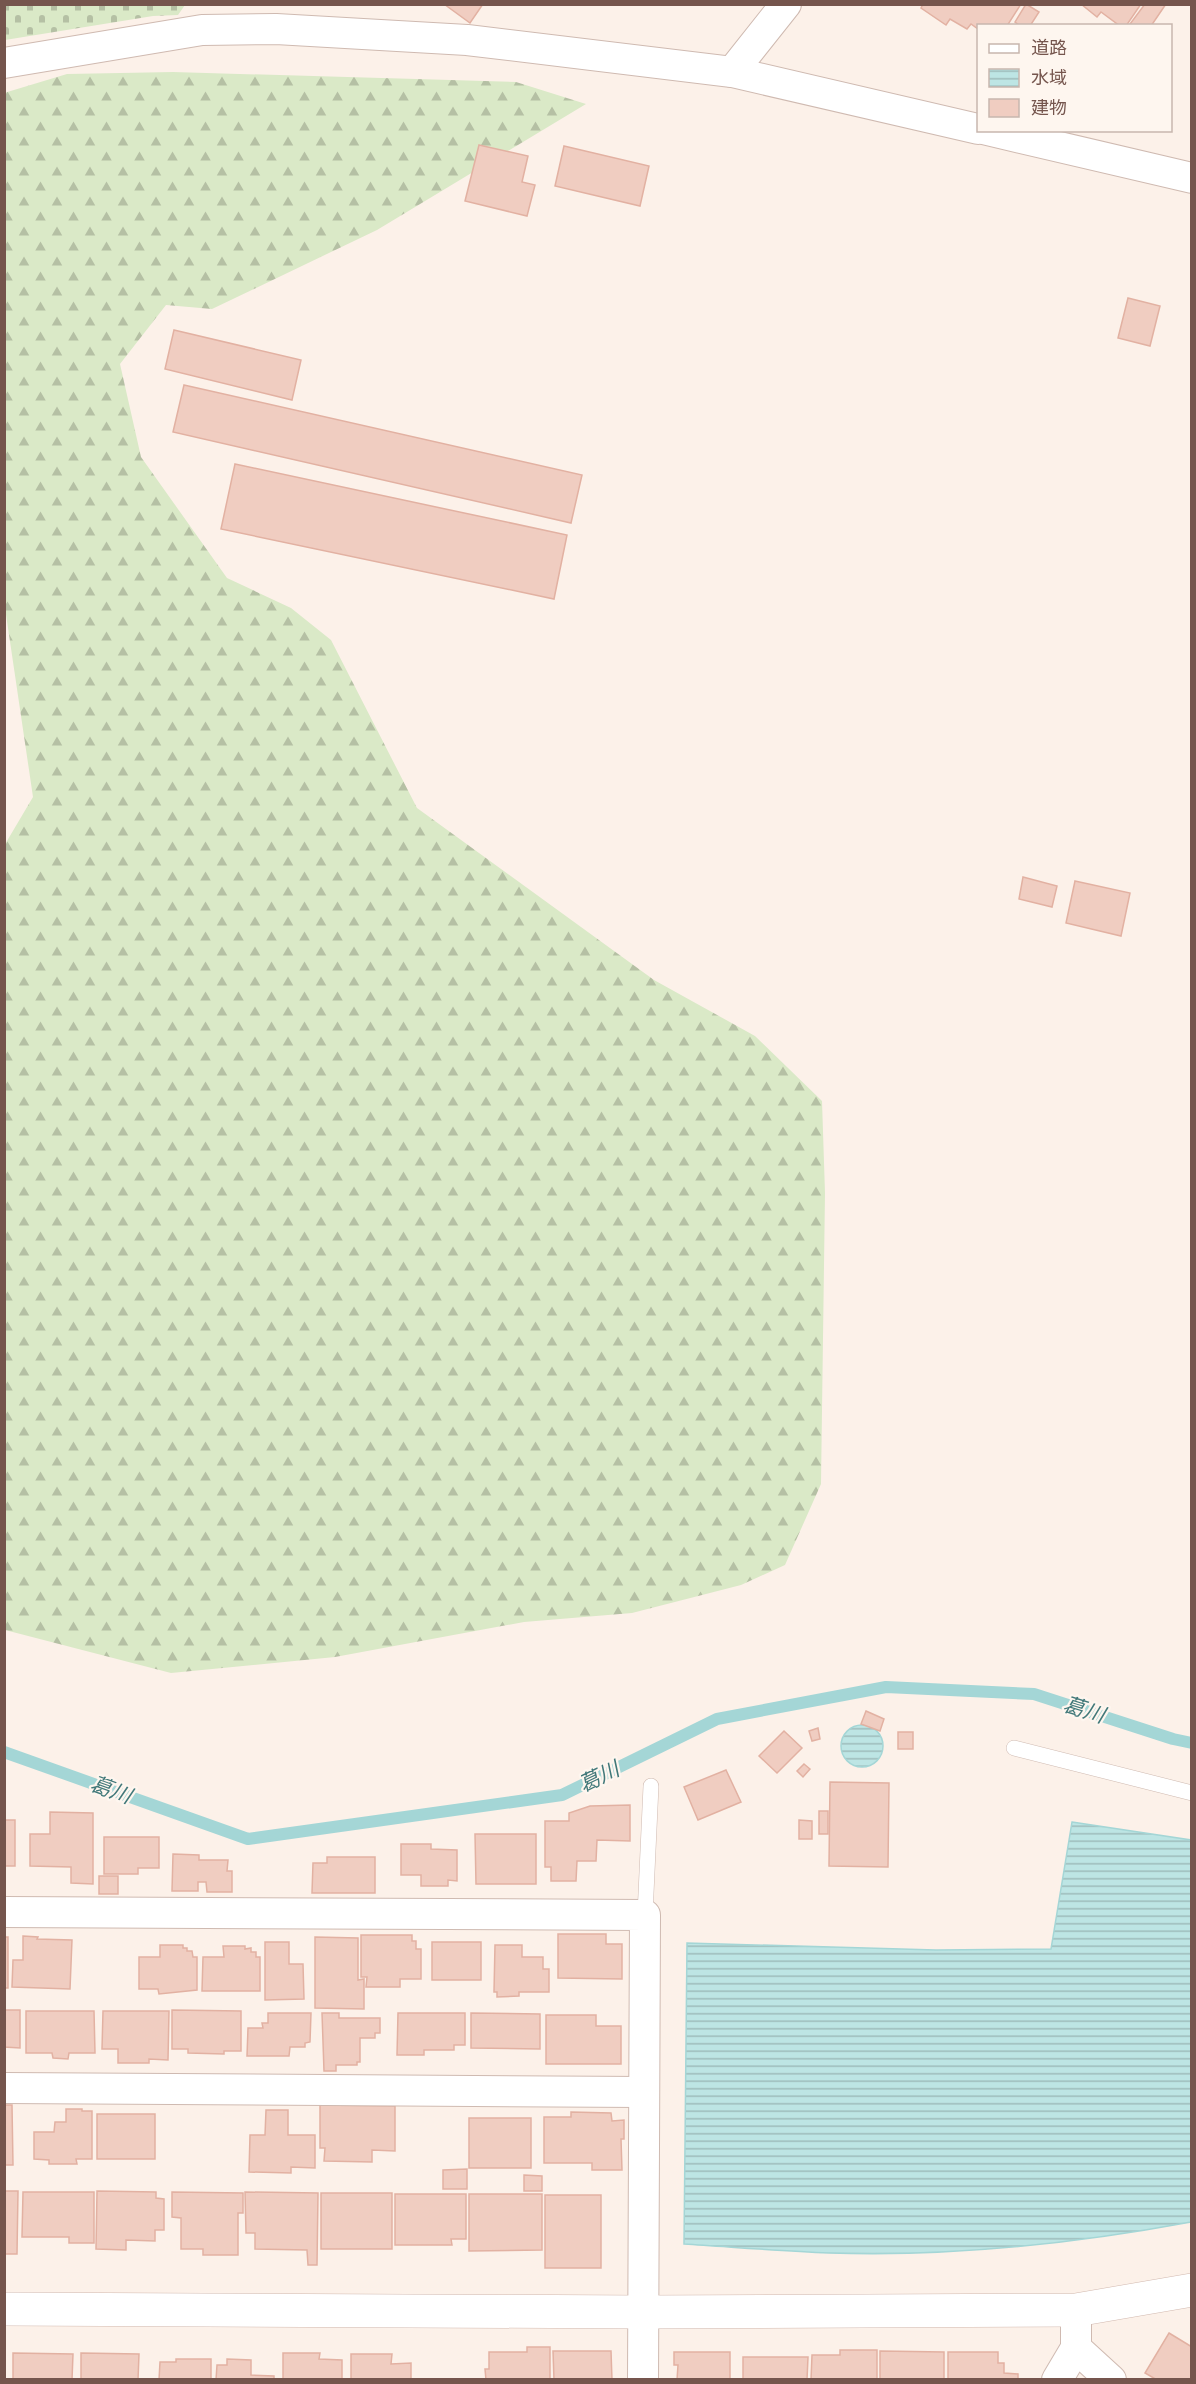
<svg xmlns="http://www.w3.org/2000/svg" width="1196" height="2384" font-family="Roboto,'Noto Sans JP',sans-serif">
<defs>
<pattern id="forest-firs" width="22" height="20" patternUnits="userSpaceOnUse" patternTransform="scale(1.5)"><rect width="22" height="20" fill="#dae9c7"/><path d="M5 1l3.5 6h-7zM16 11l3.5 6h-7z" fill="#b5c0a4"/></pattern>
<pattern id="cemetery-stones" width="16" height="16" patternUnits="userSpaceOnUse" patternTransform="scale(1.5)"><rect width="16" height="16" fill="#dae9c7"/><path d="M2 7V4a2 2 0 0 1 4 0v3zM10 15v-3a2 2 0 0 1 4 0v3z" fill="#b5c0a4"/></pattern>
<pattern id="water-rules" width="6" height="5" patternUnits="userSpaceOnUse" patternTransform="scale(1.5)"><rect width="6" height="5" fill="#bde5e4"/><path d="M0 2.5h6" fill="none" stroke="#9ebcbb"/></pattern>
</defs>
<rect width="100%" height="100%" fill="#fcf1e9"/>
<!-- forest -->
<path fill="url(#forest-firs)" d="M 173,72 L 516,82 L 586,104 L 377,230 L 212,309 L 166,305 L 120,364 L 141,457 L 227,578 L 291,608 L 331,640 L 417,808 L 654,980 L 755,1036 L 822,1101 L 825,1193 L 821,1484 L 785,1565 L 741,1585 L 632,1613 L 524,1622 L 335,1657 L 171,1673 L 5,1630 L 4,846 L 33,797 L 4,601 L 4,93 L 67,74 Z"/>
<!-- cemetery -->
<path fill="url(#cemetery-stones)" d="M 5,4 L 185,4 L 185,5 L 178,15 L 153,16 L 5,40 Z"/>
<!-- water -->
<g fill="url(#water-rules)" stroke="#a4d6d6" stroke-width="1.5">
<circle cx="862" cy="1746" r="21"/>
<path d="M 1072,1822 L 1191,1840 L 1191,2222 C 1073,2244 950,2257 829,2253 C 781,2251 732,2247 684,2244 L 687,1943 L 936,1950 L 1051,1949 Z"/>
</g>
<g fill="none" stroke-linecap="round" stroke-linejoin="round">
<!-- stream -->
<path stroke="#a4d6d6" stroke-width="12" d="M 4,1752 L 248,1839 L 562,1795 L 717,1719 L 886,1687 L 1034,1694 L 1173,1739 L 1192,1743"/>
</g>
<!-- building -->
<g fill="#f0cdc1" stroke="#e2b1a2" stroke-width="1.5">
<path d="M 444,4 L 483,4 L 470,23 Z"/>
<path d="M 923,4 L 1021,4 L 1007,26 L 978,26 L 978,29 L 971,24 L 967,29 L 950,19 L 946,25 L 921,8 Z"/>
<path d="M 1026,4 L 1039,12 L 1030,26 L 1020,26 L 1015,22 Z"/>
<path d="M 1081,4 L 1141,4 L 1126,26 L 1120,26 L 1101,12 L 1097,17 Z"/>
<path d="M 1145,4 L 1166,4 L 1151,26 L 1133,26 L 1130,24 Z"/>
<path d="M 479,145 L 528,156 L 522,182 L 535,185 L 527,216 L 465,201 Z"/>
<path d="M 564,146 L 649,166 L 640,206 L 555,186 Z"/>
<path d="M 1128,298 L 1160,306 L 1150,346 L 1118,338 Z"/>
<path d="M 174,330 L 301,360 L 292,400 L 165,369 Z"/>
<path d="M 184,385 L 582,475 L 571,523 L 173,432 Z"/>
<path d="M 235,464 L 567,535 L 554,599 L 221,529 Z"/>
<path d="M 1023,877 L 1057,886 L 1052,907 L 1019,899 Z"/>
<path d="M 1075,881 L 1130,893 L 1121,936 L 1066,923 Z"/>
<path d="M 866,1711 L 884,1719 L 880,1731 L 861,1724 Z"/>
<path d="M 818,1728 L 820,1739 L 812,1741 L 809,1731 Z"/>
<path d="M 784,1731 L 802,1748 L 777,1773 L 759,1756 Z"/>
<rect x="898" y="1732" width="15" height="17"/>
<path d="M 804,1764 L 810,1769 L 803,1777 L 797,1771 Z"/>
<path d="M 726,1770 L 741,1802 L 698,1820 L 684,1787 Z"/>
<path d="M 830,1782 L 889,1783 L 888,1867 L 829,1866 Z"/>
<path d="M 630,1805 L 630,1841 L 597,1840 L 596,1861 L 577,1861 L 576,1881 L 551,1881 L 551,1867 L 545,1867 L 545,1821 L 569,1821 L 569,1813 L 590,1806 Z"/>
<rect x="819" y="1811" width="9" height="23"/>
<path d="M 50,1812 L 93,1813 L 93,1884 L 71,1883 L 71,1867 L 30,1866 L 30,1834 L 50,1834 Z"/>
<rect x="4" y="1820" width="11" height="46"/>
<path d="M 799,1820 L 812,1821 L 812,1839 L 799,1839 Z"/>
<path d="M 475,1834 L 536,1834 L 536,1884 L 476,1884 Z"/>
<path d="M 104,1837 L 159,1837 L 159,1868 L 138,1868 L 138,1874 L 104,1874 Z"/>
<path d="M 401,1844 L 431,1844 L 431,1849 L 457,1850 L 457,1881 L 448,1880 L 448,1886 L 421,1886 L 421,1875 L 401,1875 Z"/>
<path d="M 173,1854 L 199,1855 L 199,1860 L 228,1860 L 227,1871 L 232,1871 L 232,1892 L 207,1892 L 206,1882 L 198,1882 L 198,1891 L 172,1891 Z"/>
<path d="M 327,1857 L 375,1857 L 375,1893 L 312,1893 L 313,1863 L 327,1863 Z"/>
<rect x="99" y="1876" width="19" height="18"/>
<path d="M 558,1934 L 606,1934 L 606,1944 L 622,1944 L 622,1979 L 558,1978 Z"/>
<path d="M 361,1935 L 412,1935 L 412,1941 L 416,1941 L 416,1949 L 421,1949 L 421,1979 L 400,1979 L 400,1987 L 366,1987 L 367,1977 L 361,1977 Z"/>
<path d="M 23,1936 L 38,1937 L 37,1939 L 72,1940 L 70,1989 L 12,1987 L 13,1960 L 23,1960 Z"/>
<rect x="4" y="1937" width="4" height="51"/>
<path d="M 315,1937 L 358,1938 L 358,1980 L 364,1979 L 364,2009 L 315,2008 Z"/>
<path d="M 265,1942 L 289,1942 L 289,1964 L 303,1964 L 304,1999 L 265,2000 Z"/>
<rect x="432" y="1942" width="49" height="38"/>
<path d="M 160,1945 L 183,1945 L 183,1948 L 187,1948 L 187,1951 L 192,1951 L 193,1957 L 197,1957 L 197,1990 L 159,1994 L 158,1989 L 139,1989 L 139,1957 L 160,1957 Z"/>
<path d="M 495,1945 L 522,1945 L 522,1957 L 543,1957 L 543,1969 L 549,1969 L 549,1992 L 519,1992 L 519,1996 L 497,1997 L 497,1992 L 494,1992 Z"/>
<path d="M 223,1946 L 245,1946 L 245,1949 L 251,1948 L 251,1952 L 256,1952 L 256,1957 L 260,1957 L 260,1991 L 202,1991 L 203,1957 L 224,1957 Z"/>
<path d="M 4,2010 L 20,2010 L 20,2048 L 4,2047 Z"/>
<path d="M 172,2010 L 241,2011 L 241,2051 L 224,2051 L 224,2054 L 188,2053 L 188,2049 L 172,2049 Z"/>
<path d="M 26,2011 L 94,2011 L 95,2053 L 69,2053 L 68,2059 L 53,2058 L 52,2053 L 26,2053 Z"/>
<path d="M 103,2011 L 169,2011 L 168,2060 L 149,2059 L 149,2063 L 118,2063 L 118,2049 L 102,2049 Z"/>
<path d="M 268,2013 L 311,2013 L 310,2042 L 305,2043 L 305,2047 L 290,2047 L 289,2056 L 247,2056 L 248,2028 L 263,2028 L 262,2023 L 268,2023 Z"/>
<path d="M 322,2013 L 339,2013 L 339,2018 L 380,2018 L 380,2033 L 375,2033 L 375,2038 L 360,2038 L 360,2062 L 357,2062 L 357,2065 L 336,2065 L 336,2071 L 324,2071 Z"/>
<path d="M 398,2013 L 465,2013 L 465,2045 L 454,2045 L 454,2050 L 424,2050 L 424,2055 L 397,2055 Z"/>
<path d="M 471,2013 L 540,2014 L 540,2049 L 471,2048 Z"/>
<path d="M 546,2015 L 596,2015 L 596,2026 L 621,2026 L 621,2064 L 546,2064 Z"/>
<path d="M 4,2105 L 12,2105 L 13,2165 L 4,2165 Z"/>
<path d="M 320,2105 L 395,2106 L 395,2151 L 372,2150 L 372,2162 L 324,2161 L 325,2148 L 320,2148 Z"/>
<path d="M 66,2109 L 82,2109 L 82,2111 L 92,2111 L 92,2159 L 76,2159 L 77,2164 L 49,2164 L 49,2160 L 34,2159 L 34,2132 L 54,2132 L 55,2122 L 66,2122 Z"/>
<path d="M 266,2110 L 288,2110 L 288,2135 L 315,2135 L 315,2168 L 291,2167 L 291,2173 L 249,2172 L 250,2135 L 265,2135 Z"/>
<path d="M 571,2112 L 611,2113 L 612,2121 L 624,2120 L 624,2139 L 621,2139 L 622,2170 L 592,2170 L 592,2163 L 544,2163 L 544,2117 L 571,2117 Z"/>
<rect x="97" y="2114" width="58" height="45"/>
<rect x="469" y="2118" width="62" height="50"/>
<path d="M 467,2169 L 467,2189 L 443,2189 L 443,2170 Z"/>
<path d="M 524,2175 L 542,2176 L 542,2191 L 524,2191 Z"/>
<path d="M 4,2191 L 18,2191 L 17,2254 L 4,2254 Z"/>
<path d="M 97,2191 L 156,2192 L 156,2198 L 164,2199 L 164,2230 L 155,2230 L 155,2241 L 126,2240 L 126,2250 L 96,2249 Z"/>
<path d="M 23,2192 L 94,2192 L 94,2243 L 69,2243 L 69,2237 L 22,2237 Z"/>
<path d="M 172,2192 L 243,2193 L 243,2213 L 238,2213 L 238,2255 L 203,2255 L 203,2249 L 181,2249 L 181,2218 L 172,2217 Z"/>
<path d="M 245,2192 L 318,2193 L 317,2265 L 308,2265 L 307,2250 L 255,2249 L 255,2233 L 246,2233 Z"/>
<rect x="321" y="2193" width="71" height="56"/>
<path d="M 395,2194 L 466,2194 L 466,2239 L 451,2239 L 452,2245 L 395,2245 Z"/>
<path d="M 469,2194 L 542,2194 L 542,2250 L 469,2251 Z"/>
<rect x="545" y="2195" width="56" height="73"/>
<path d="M 1169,2333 L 1192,2347 L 1192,2380 L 1157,2380 L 1145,2373 Z"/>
<path d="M 527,2347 L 550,2347 L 550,2380 L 486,2380 L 485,2369 L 489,2369 L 489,2352 L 527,2352 Z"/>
<path d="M 840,2350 L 877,2350 L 877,2380 L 811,2380 L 812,2355 L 840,2355 Z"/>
<path d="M 553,2351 L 611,2351 L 612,2380 L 554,2380 Z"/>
<path d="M 880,2351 L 944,2352 L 944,2380 L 880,2380 Z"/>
<path d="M 674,2352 L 730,2352 L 730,2380 L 677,2380 L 678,2365 L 674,2365 Z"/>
<path d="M 948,2352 L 998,2352 L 998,2363 L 1004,2363 L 1004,2373 L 1018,2374 L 1018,2380 L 948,2380 Z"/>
<path d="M 13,2353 L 73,2354 L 72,2380 L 13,2380 Z"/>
<path d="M 81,2353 L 139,2354 L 138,2380 L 81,2380 Z"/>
<path d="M 283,2353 L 320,2353 L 319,2359 L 342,2360 L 342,2380 L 283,2380 Z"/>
<path d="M 351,2354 L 392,2354 L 391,2364 L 411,2363 L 411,2380 L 351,2380 Z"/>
<path d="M 743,2357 L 808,2357 L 807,2380 L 743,2380 Z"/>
<path d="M 176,2359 L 211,2359 L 211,2380 L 159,2380 L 160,2362 L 176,2362 Z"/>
<path d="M 227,2359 L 251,2360 L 251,2375 L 274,2376 L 274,2380 L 216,2380 L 217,2365 L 227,2365 Z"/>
</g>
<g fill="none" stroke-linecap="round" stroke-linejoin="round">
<defs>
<g id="lane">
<path d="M 1014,1748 L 1192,1793"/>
<path d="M 645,1915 L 651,1786"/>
</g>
<g id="street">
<path d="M 4,63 L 202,30 L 276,29 L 467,40 L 732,72 L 978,129"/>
<path d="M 732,72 L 786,4"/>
<path d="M 987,130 L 1192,178"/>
<path d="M 4,1912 L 645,1915 L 643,2380"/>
<path d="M 4,2088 L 644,2092"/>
<path d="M 1076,2348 L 1111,2380"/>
<path d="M 1057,2380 L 1076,2348 L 1076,2310"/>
</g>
<path id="secondary" d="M 4,2309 L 643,2312 L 1076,2310 L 1192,2290"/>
</defs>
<!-- lane casing -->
<use href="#lane" stroke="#cfbab1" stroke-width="16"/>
<!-- street casing -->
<use href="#street" stroke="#cfbab1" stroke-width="32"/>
<!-- secondary casing -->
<use href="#secondary" stroke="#d2b9af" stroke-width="34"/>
<!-- lane -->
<use href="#lane" stroke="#fff" stroke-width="15"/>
<!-- street -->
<use href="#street" stroke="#fff" stroke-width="30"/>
<!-- secondary -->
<use href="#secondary" stroke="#fff" stroke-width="33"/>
</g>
<g text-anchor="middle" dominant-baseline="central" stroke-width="4.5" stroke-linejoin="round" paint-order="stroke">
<!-- water labels -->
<g font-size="21" font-style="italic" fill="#417879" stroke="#fef6ef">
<text transform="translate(1084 1710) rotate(17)">葛川</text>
<text transform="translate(599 1777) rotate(-26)">葛川</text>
<text transform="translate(111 1790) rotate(20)">葛川</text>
</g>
</g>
<!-- border -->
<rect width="1196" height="2384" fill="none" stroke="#75554d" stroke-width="12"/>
<!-- legend -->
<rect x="977" y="24" width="195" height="108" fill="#fef6ef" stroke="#c7b6ae" stroke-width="1.5"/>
<rect x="989" y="44" width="30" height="9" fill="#ffffff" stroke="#c7b6ae" stroke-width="1.5"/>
<text x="1031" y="54" font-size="18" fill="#75554d">道路</text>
<rect x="989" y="69" width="30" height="18" fill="url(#water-rules)" stroke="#c7b6ae" stroke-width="1.5"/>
<text x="1031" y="84" font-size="18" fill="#75554d">水域</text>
<rect x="989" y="99" width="30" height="18" fill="#f0cdc1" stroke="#c7b6ae" stroke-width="1.5"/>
<text x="1031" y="114" font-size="18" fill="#75554d">建物</text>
</svg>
